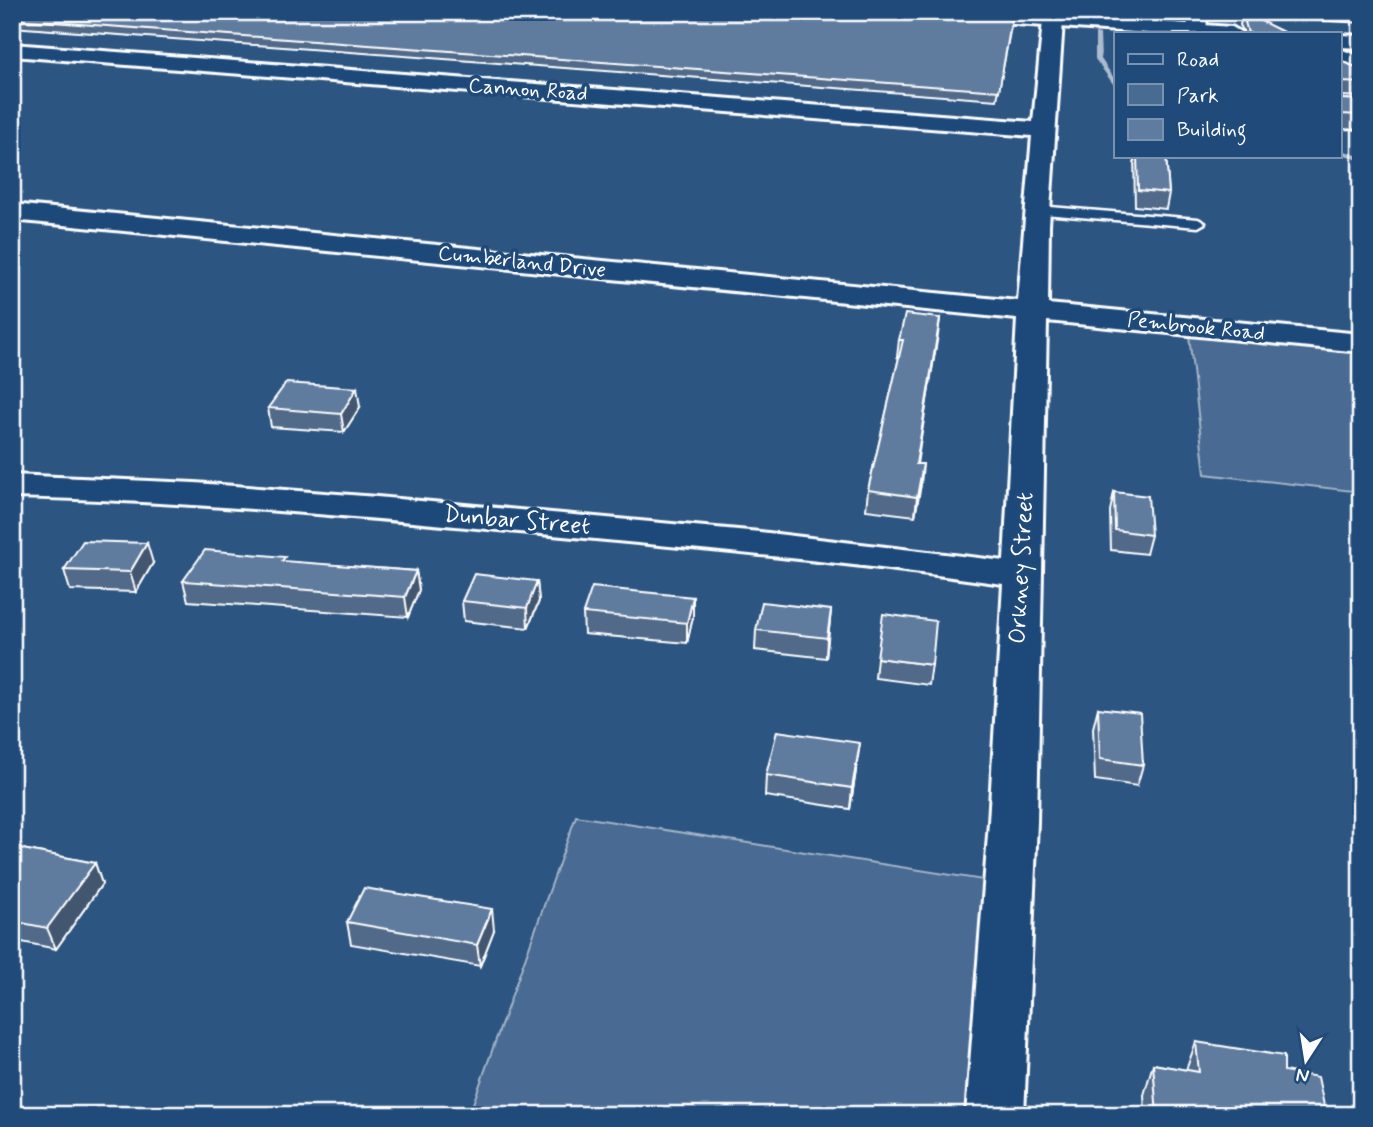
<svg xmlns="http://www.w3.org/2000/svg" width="1373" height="1127" font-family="Mynerve,sans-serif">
<rect width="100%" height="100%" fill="#2c5582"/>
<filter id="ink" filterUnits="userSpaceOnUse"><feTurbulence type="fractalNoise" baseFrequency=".0143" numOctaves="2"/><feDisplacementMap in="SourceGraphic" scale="14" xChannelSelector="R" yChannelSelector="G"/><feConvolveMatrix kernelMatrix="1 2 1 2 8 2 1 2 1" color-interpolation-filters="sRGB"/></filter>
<g filter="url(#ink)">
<!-- green -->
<g fill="#486b92" stroke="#a4b5c8" stroke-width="2">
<path d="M 1033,12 L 1196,12 L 1198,31 L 1032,20 Z"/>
<path d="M 1188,327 L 1361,343 L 1361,492 L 1205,474 Z"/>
<path d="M 576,816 L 1009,884 L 995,1115 L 469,1115 Z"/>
</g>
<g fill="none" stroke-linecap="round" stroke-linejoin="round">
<!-- stream -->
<g fill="#acbcce" fill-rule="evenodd">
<path d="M 1091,12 L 1098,12 L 1105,16 L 1100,17 Z"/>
<path d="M 1095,33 L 1100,34 L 1101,59 L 1116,81 L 1116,88 L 1095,59 Z"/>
<path d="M 1340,149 L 1361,157 L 1361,161 L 1340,153 Z"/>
</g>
<defs>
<path id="service" d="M 1037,206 L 1198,219 L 1205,223 L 1198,227 L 1032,213 L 1030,210 Z"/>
<g id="minor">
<path d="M 1186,12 L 1206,12 L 1207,33 L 1189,33 Z"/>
<path d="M 1053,15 L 1063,21 L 1049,225 L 1048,304 L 1361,334 L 1361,352 L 1047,321 L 1037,822 L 1024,1115 L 966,1115 L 989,822 L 1003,584 C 842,561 680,547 519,532 C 350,516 182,501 12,497 L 12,475 L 195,483 L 377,497 L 760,532 L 1004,561 L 1017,319 L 12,220 L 12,204 L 1018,301 L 1032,136 L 12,56 L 12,44 L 1033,122 L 1043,21 Z"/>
<path d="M 1340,49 L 1361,57 L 1361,72 L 1340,63 Z"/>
</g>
<g id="tertiary">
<path d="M 916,12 L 1016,12 L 1232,27 L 1242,33 L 1148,33 L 926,18 Z"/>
<path d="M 1340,35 L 1361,36 L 1361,48 L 1340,47 Z"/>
</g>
</defs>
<!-- service casing -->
<use href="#service" stroke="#fff" stroke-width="5"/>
<!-- minor casing -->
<use href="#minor" stroke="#fff" stroke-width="6"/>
<!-- tertiary casing -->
<use href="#tertiary" stroke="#fff" stroke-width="6"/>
<!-- service -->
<use href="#service" fill="#1f4a7a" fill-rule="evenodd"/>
<!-- minor -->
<use href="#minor" fill="#1f4a7a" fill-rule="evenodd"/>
<!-- tertiary -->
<use href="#tertiary" fill="#1f4a7a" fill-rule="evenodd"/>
</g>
<!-- wall -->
<g fill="#516b89" stroke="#fff" stroke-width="2">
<path d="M 12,12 L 1011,26 L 997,100 L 12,27 Z"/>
<path d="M 1243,12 L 1247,14 L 1246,12 L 1361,12 L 1361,23 L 1250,16 L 1285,33 L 1243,33 L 1243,31 L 1240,25 Z"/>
<path d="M 1340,60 L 1361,70 L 1361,97 L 1342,96 L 1342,99 L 1361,100 L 1361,130 L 1340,129 Z"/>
<path d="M 1134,156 L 1166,156 L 1169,193 L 1166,209 L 1135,206 Z"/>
<path d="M 940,318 L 917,464 L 921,484 L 915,516 L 866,510 L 868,490 L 899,358 L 897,357 L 899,340 Z"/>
<path d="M 360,407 L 344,432 L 271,427 L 268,408 Z"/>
<path d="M 1114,492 L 1151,535 L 1146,554 L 1111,550 L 1110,511 Z"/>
<path d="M 286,562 L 416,571 L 419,590 L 408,617 L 188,601 L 183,581 Z"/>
<path d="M 153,563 L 136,592 L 70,590 L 64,570 Z"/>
<path d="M 537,581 L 539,601 L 528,628 L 464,621 L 462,601 Z"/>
<path d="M 693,597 L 693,617 L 687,643 L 584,634 L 583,613 Z"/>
<path d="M 831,610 L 826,658 L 755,650 L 756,630 Z"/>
<path d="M 877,658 L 932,665 L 929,685 L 875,678 Z"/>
<path d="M 1098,708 L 1143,765 L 1137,786 L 1095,780 L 1093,728 Z"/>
<path d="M 857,764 L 850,809 L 765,796 L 766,775 Z"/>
<path d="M 12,847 L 95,863 L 102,884 L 56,949 L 12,940 Z"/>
<path d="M 347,922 L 494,930 L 480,966 L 351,944 Z"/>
<path d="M 1196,1042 L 1284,1071 L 1326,1115 L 1145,1115 L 1144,1095 L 1153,1064 L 1186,1070 Z"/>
</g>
<!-- shaded-wall -->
<g fill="#42576f" stroke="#fff" stroke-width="2">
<path d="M 940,318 L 938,335 L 913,483 L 916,464 Z"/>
<path d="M 357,388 L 360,407 L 344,432 L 341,414 Z"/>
<path d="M 923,464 L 921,484 L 915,516 L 917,497 Z"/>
<path d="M 147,543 L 153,563 L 136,592 L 130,572 Z"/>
<path d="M 416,571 L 419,590 L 408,617 L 405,597 Z"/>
<path d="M 537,581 L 539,601 L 528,628 L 527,608 Z"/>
<path d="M 693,597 L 693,617 L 687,643 L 687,623 Z"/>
<path d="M 831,610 L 829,630 L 826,658 L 827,638 Z"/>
<path d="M 860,743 L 857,764 L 850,809 L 852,788 Z"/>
<path d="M 95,863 L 102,884 L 56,949 L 47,928 Z"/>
<path d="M 492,909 L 494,930 L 480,966 L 477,945 Z"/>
</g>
<!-- building -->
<g fill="#5e7c9f" stroke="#fff" stroke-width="2">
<path d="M 12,12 L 675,12 L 731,16 L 734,12 L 926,12 L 1012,18 L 999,91 L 12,19 Z"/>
<path d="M 1243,12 L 1285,33 L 1248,33 L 1245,22 L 1248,20 Z"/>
<path d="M 1340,60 L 1361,70 L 1361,83 L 1342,82 L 1342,99 L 1361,100 L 1361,115 L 1340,114 Z"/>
<path d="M 1137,156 L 1166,156 L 1169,193 L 1138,190 Z"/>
<path d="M 905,314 L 940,318 L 916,464 L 923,464 L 917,497 L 868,490 L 903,340 L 899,340 Z"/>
<path d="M 286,383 L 357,388 L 341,414 L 268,408 Z"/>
<path d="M 1114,492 L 1148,496 L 1151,535 L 1115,530 Z"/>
<path d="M 83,541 L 147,543 L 130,572 L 64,570 Z"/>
<path d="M 205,550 L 285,557 L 282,561 L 416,571 L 405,597 L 183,581 Z"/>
<path d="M 474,574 L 537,581 L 527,608 L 462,601 Z"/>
<path d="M 592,587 L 693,597 L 687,623 L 583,613 Z"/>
<path d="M 762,602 L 831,610 L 827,638 L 756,630 Z"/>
<path d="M 883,614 L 936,621 L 932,665 L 877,658 Z"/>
<path d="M 1098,708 L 1140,713 L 1143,765 L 1100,759 Z"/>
<path d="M 777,731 L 860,743 L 852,788 L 766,775 Z"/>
<path d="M 12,847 L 95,863 L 47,928 L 12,921 Z"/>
<path d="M 364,888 L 492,909 L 477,945 L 347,922 Z"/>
<path d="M 1196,1042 L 1284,1056 L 1284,1071 L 1318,1077 L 1326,1115 L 1157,1115 L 1153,1064 L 1199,1072 Z"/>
</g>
</g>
<g text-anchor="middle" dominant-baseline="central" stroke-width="7" stroke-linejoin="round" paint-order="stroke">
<!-- far-street labels -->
<g font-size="21" fill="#fff" stroke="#1f4a7a">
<text transform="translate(528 90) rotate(4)">Cannon Road</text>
<text transform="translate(522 262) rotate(6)">Cumberland Drive</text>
<text transform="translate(1196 327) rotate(6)">Pembrook Road</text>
</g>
<!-- street labels -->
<g font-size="24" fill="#fff" stroke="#1f4a7a">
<text transform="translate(517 521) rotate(5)">Dunbar Street</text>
<text transform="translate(1022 568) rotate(-87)">Orkney Street</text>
</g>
</g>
<!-- margin -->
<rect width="1373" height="1127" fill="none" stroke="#1f4a7a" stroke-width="42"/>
<rect x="21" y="21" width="1331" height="1085" fill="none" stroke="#fff" stroke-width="2.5" filter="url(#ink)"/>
<!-- legend -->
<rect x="1114" y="32" width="228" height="126" fill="#1f4a7a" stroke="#7992af" stroke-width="2"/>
<rect x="1128" y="54" width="35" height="10" fill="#1f4a7a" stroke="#7992af" stroke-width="2"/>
<text x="1177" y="66" font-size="21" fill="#ffffff">Road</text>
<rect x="1128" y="84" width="35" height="21" fill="#486b92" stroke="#7992af" stroke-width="2"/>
<text x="1177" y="102" font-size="21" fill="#ffffff">Park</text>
<rect x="1128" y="119" width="35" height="21" fill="#5e7c9f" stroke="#7992af" stroke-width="2"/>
<text x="1177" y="136" font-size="21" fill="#ffffff">Building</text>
<!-- north arrow -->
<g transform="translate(1306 1060) rotate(192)" stroke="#1f4a7a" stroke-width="5" paint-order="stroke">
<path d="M0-5L12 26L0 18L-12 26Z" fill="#ffffff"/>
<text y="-10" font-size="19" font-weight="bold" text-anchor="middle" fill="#ffffff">N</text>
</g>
</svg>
